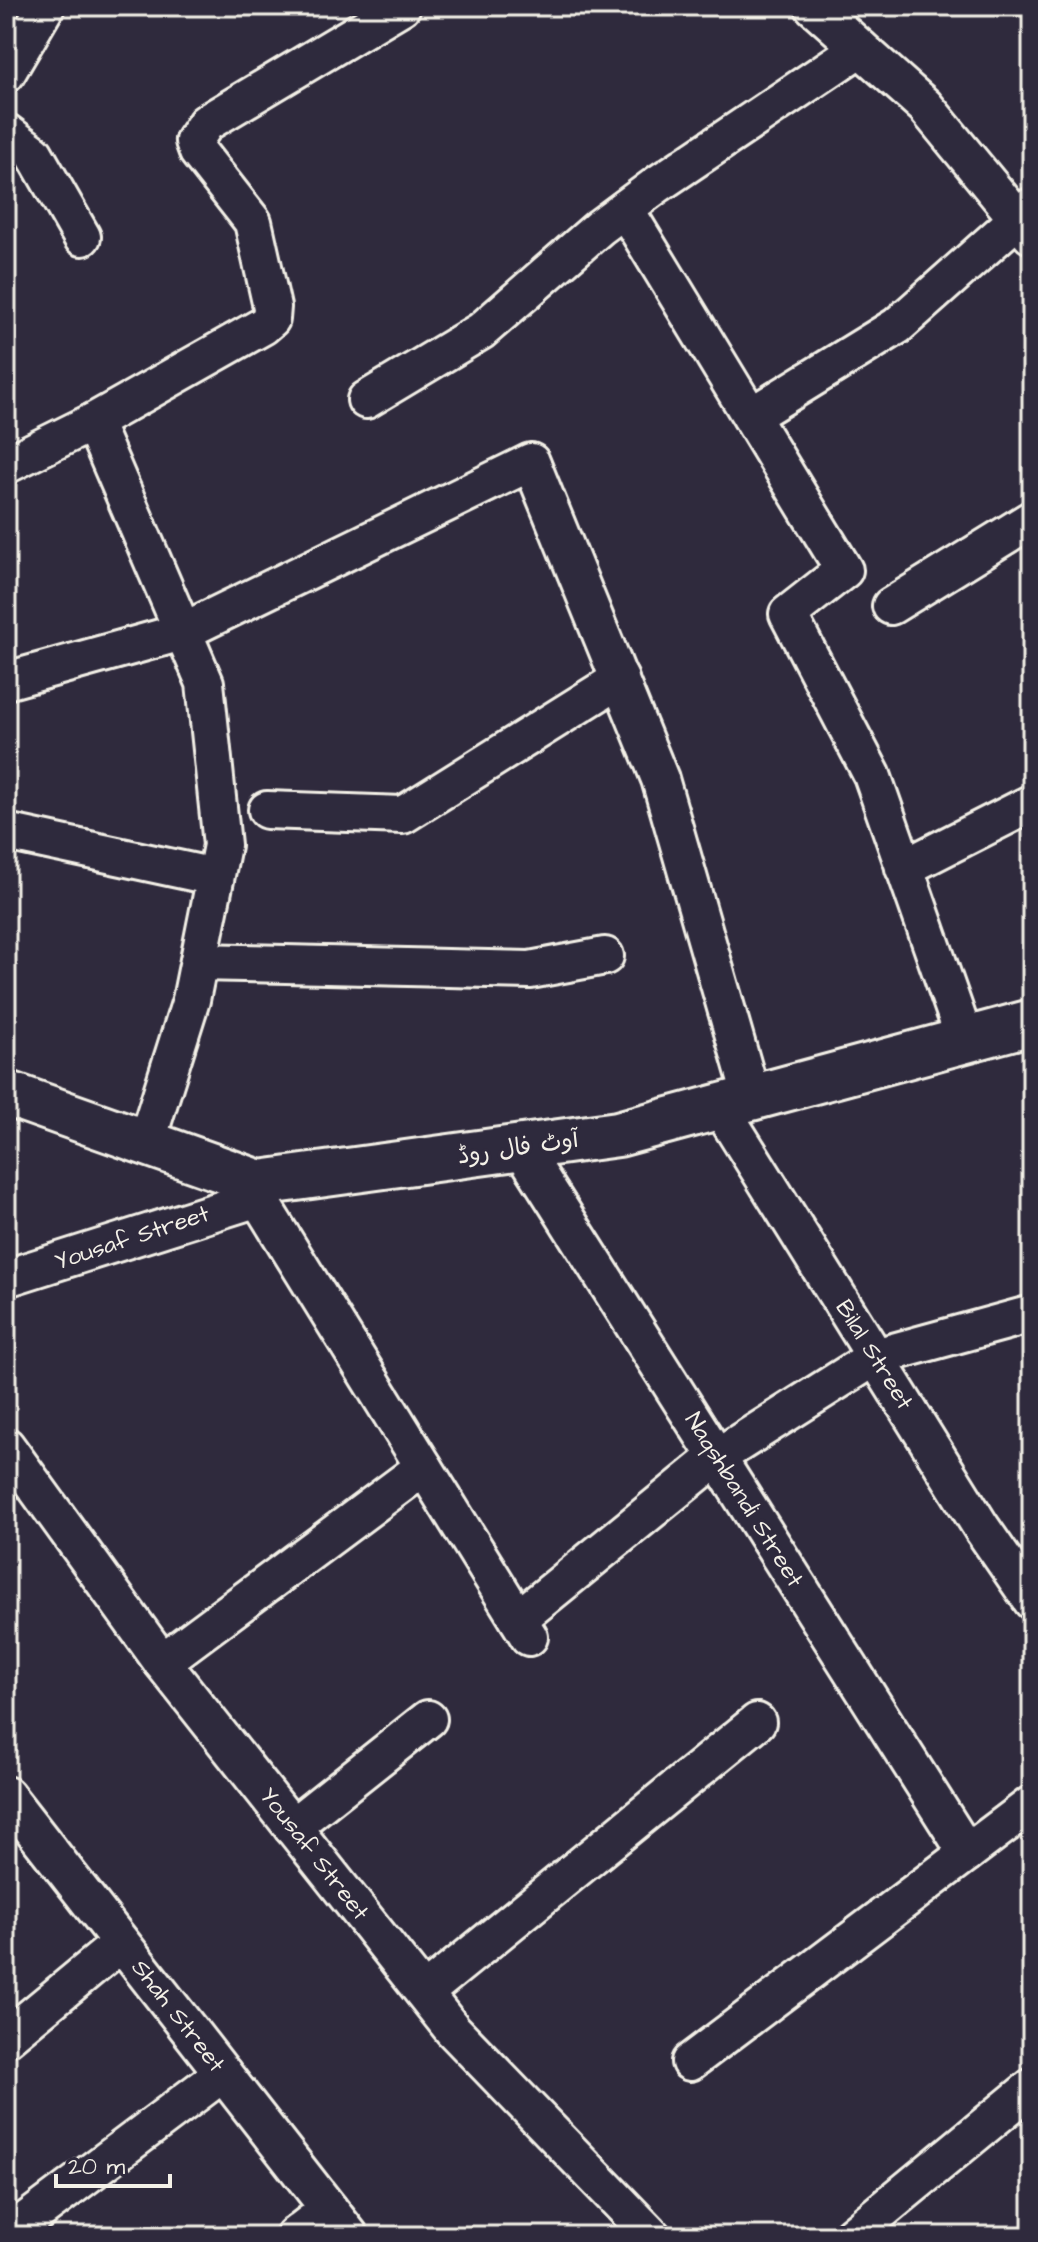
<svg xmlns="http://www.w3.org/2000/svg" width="1038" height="2242" font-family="'Architects Daughter','Playpen Sans Arabic',sans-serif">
<rect width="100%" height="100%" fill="#2f2a3d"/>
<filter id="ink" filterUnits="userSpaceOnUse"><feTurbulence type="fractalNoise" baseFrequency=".0125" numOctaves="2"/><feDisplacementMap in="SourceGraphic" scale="16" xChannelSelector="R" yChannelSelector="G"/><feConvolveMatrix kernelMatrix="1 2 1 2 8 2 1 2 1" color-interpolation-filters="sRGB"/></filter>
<g filter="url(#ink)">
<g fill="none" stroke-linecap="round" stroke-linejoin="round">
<defs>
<g id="street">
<path d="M 813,6 L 925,106 L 1031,235"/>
<path d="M 6,74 L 46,6"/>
<path d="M 6,132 L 34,153 L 82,237"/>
<path d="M 625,209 L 844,570 L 788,614 L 872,775 L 965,1040"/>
<path d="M 366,400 L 481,331 L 600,227 L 658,184 L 860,48"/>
<path d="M 751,416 L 897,326 L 1032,206"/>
<path d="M 93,422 L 205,683 L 222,845 L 191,1000 L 146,1143"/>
<path d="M 6,465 L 93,422 L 263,326 L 271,319 L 272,307 L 253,222 L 198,152 L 194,141 L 206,123 L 402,6"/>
<path d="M 891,606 L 1032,519"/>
<path d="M 6,681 L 182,632 L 531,462 L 660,779 L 752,1098"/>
<path d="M 267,810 L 403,815 L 620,679"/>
<path d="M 6,832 L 215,877"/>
<path d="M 904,868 L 1032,803"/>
<path d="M 199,962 L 530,970 L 605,956"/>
<path d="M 720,1107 L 981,1527 L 1032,1601"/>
<path d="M 521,1147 L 967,1853"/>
<path d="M 260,1183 L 258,1198 L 529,1637"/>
<path d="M 6,1278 L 258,1198"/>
<path d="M 6,1446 L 162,1662 L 453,2030 L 652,2236"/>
<path d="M 518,1619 L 717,1457 L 875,1357 L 1032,1314"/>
<path d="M 162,1662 L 424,1467"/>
<path d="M 6,1795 L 350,2236"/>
<path d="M 292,1827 L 428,1719"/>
<path d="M 424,1993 L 757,1722"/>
<path d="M 6,2038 L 121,1943"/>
<path d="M 690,2062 L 1032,1804"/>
<path d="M 6,2236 L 223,2073"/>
<path d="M 294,2236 L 329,2209"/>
<path d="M 851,2236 L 1032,2087"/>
</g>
<path id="secondary" d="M 6,1093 L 260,1183 L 618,1134 L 1032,1022"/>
</defs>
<!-- street casing -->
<use href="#street" stroke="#f4f1e8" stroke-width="42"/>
<!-- secondary casing -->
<use href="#secondary" stroke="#f4f1e8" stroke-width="50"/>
<!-- street -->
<use href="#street" stroke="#2f2a3d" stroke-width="36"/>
<!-- secondary -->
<use href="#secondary" stroke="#2f2a3d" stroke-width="44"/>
</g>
</g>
<g text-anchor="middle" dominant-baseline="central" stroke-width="6" stroke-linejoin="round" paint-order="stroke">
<!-- street labels -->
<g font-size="24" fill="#f4f1e8" stroke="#2f2a3d">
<text transform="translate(518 1148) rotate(-8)">آوٹ فال روڈ</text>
<text transform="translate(132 1238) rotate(-18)">Yousaf Street</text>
<text transform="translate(874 1355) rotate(58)">Bilal Street</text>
<text transform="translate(744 1500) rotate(58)">Naqshbandi Street</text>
<text transform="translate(314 1854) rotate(52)">Yousaf Street</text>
<text transform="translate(178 2016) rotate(52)">Shah Street</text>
</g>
</g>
<!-- margin -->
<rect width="1038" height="2242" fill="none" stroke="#2f2a3d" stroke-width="32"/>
<rect x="16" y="16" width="1006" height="2210" fill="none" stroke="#f4f1e8" stroke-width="3" filter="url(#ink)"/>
<!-- scale -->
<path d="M56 2174v12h114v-12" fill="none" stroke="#f4f1e8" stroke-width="4"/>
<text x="68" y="2174" font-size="24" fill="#f4f1e8" stroke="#2f2a3d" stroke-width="6" paint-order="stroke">20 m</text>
</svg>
